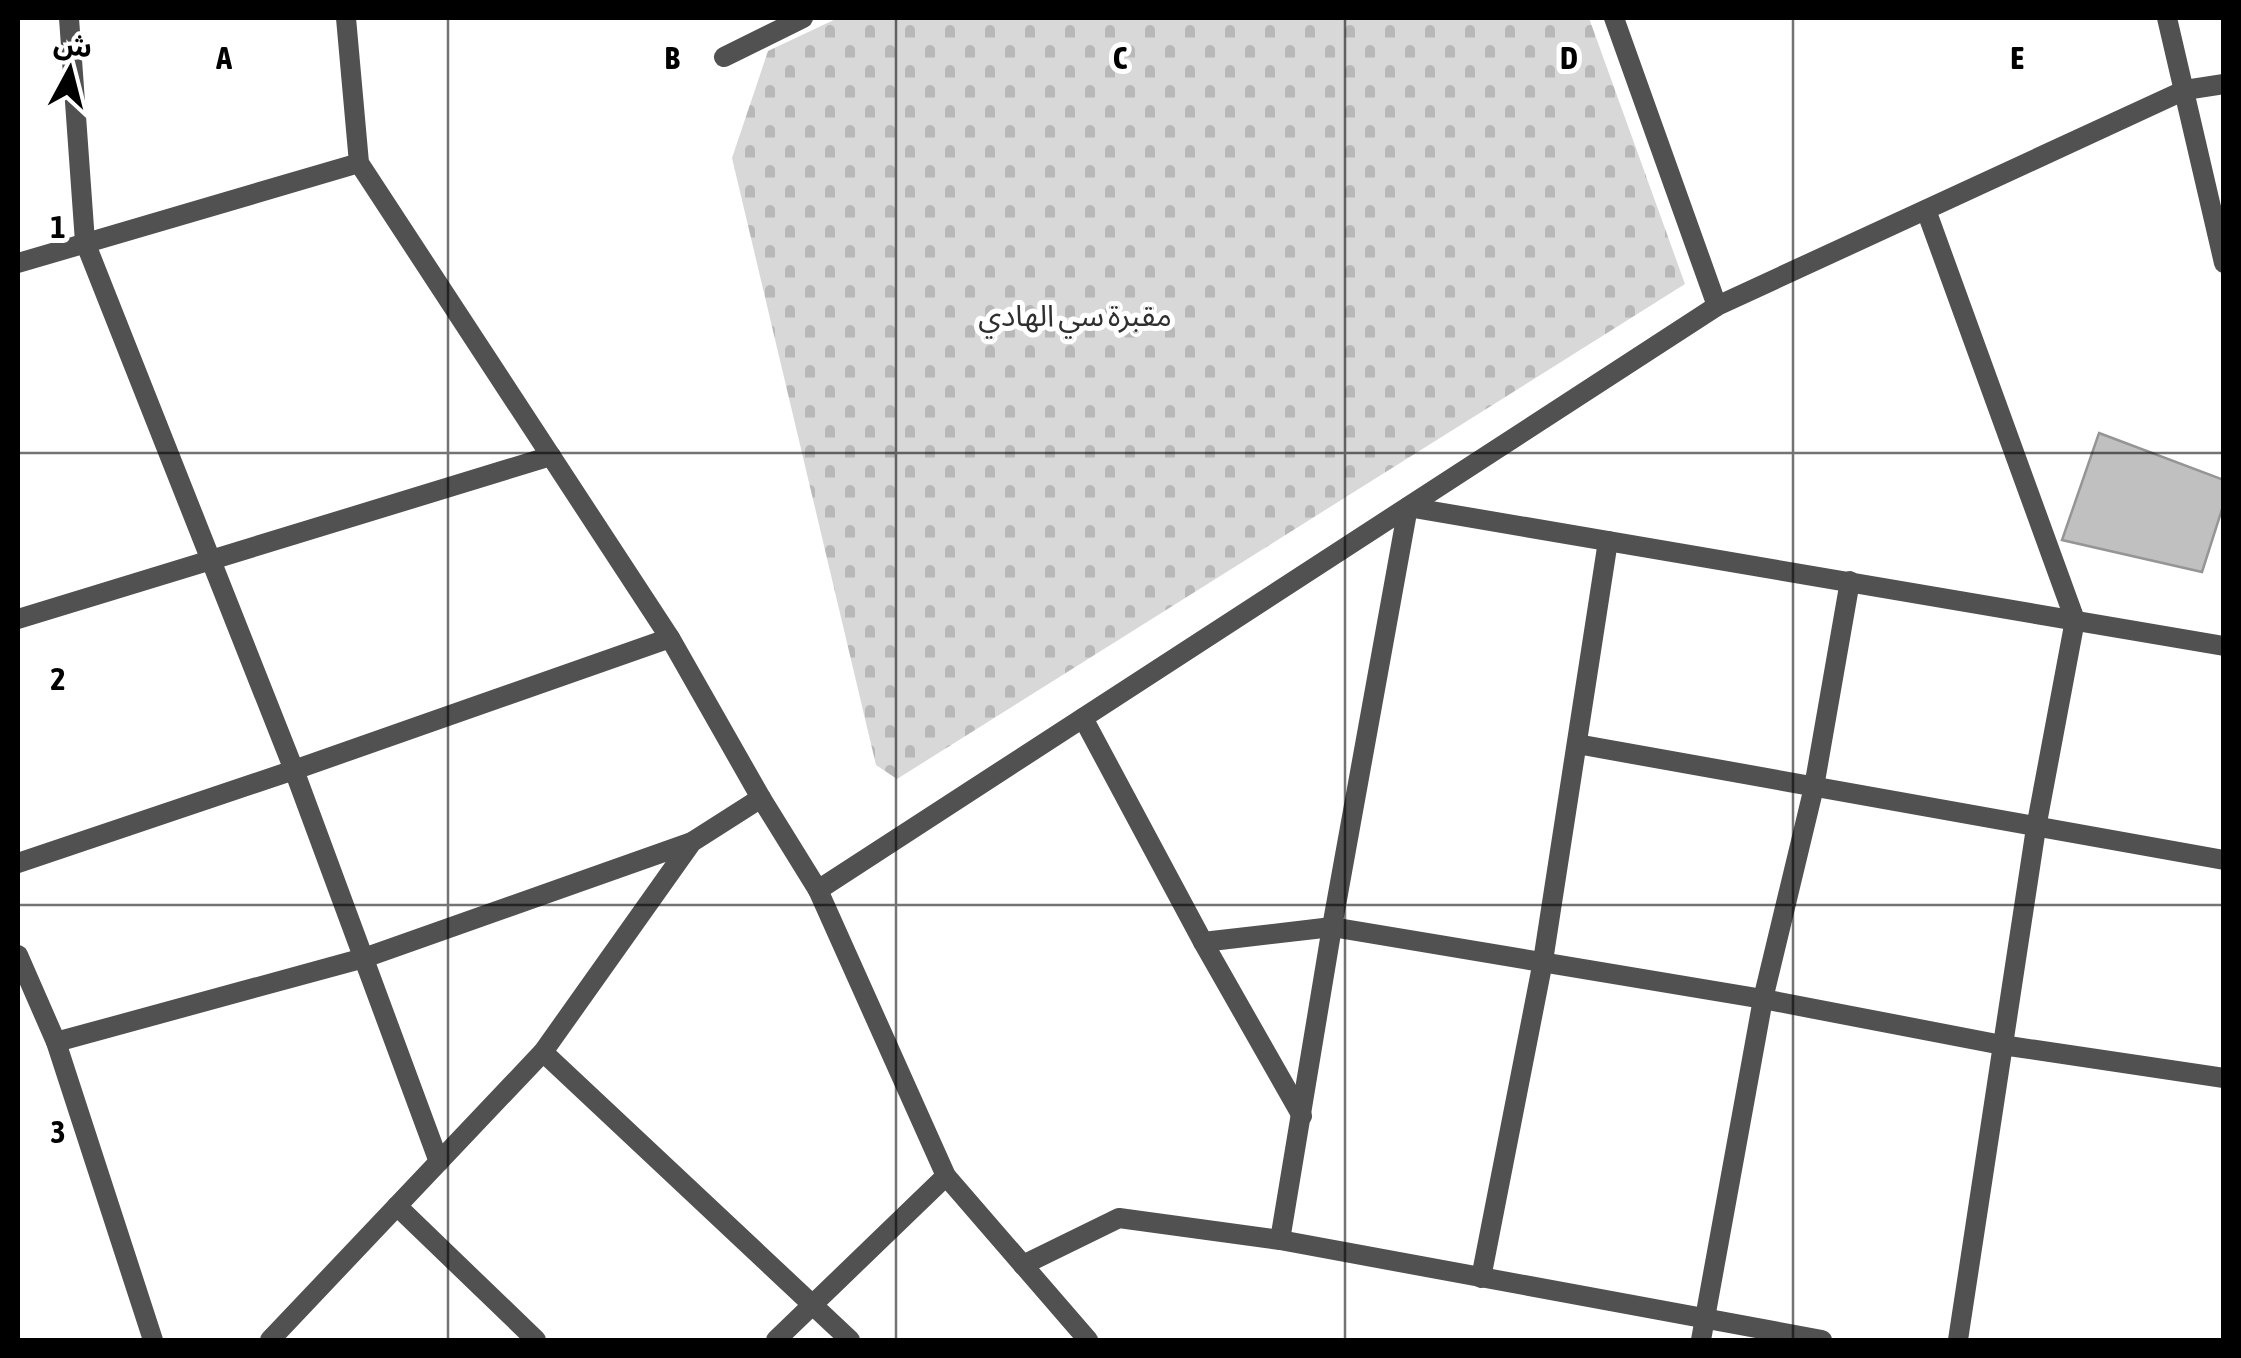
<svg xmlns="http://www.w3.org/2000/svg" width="2241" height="1358" font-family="'Asap Condensed','Noto Sans Arabic',sans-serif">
<defs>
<pattern id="cemetery-stones" width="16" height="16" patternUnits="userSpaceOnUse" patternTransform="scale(2.5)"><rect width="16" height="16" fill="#d8d8d8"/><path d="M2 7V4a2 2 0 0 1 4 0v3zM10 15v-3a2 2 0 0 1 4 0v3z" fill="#b8b8b8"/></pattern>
</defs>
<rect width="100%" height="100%" fill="#fff"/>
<!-- cemetery -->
<path fill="url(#cemetery-stones)" d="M 838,18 L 1589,18 L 1685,284 L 897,779 L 876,765 L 732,158 L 768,51 Z"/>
<!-- building -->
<path fill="#c0c0c0" stroke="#959595" stroke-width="2.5" d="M 2099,433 L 2224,480 L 2224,503 L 2202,572 L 2062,540 Z"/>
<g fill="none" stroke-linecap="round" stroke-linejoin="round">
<!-- street -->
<g stroke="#515151" stroke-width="20">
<path d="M 69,18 L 85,242 L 294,770 L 439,1162"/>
<path d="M 346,18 L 359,163 L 670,638 L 761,798 L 818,890 L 946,1176 L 1088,1340"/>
<path d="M 1614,18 L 1717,306"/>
<path d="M 2167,18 L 2224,263"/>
<path d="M 724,57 L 803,18"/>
<path d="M 1926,210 L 2075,620 L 2036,828 L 1958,1340"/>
<path d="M 18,263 L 359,163"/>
<path d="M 18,619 L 551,456"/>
<path d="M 1083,718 L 1203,942 L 1302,1116"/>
<path d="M 1577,744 L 2224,860"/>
<path d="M 18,863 L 294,770 L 670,638"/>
<path d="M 818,890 L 1717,306 L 2185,90 L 2224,84"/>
<path d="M 1203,942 L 1332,927 L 1763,999 L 2002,1045 L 2224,1078"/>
<path d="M 18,955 L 56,1042 L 153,1340"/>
<path d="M 56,1042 L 364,958 L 692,842"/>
<path d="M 543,1052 L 850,1340"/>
<path d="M 397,1206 L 536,1340"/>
<path d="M 1280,1240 L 1332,927 L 1408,507 L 2224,646"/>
<path d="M 1023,1265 L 1119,1218 L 1280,1240 L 1822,1340"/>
<path d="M 1481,1278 L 1543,961 L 1608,541"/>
<path d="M 270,1340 L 543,1052 L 692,842 L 761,798"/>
<path d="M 776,1340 L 946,1176"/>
<path d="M 1701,1340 L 1763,999 L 1814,787 L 1850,581"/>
</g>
</g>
<!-- grid -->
<path fill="none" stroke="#000" stroke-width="2.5" stroke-opacity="0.55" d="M 448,18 L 448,1340M 896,18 L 896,1340M 1345,18 L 1345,1340M 1793,18 L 1793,1340M 18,453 L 2224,453M 18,905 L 2224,905"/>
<g text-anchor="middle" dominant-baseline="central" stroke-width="10" stroke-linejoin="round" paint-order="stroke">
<!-- park labels -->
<g font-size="30" fill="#2f2f2f" stroke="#fff">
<text x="1075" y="315">مقبرة سي الهادي</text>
</g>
</g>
<g font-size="32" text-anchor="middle" font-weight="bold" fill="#000" stroke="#fff" stroke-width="10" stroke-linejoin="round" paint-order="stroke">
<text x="224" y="69">A</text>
<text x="672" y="69">B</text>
<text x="1120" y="69">C</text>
<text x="1569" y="69">D</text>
<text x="2017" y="69">E</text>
<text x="58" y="238">1</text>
<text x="58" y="690">2</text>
<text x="58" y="1143">3</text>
</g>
<!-- border -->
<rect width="2241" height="1358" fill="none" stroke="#000000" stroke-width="40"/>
<!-- north arrow -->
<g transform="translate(70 70) rotate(7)" stroke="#ffffff" stroke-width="8" paint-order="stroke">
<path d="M0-8L18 38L0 25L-18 38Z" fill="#000000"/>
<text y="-15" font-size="28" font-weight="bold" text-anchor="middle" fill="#000000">ش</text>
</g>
</svg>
